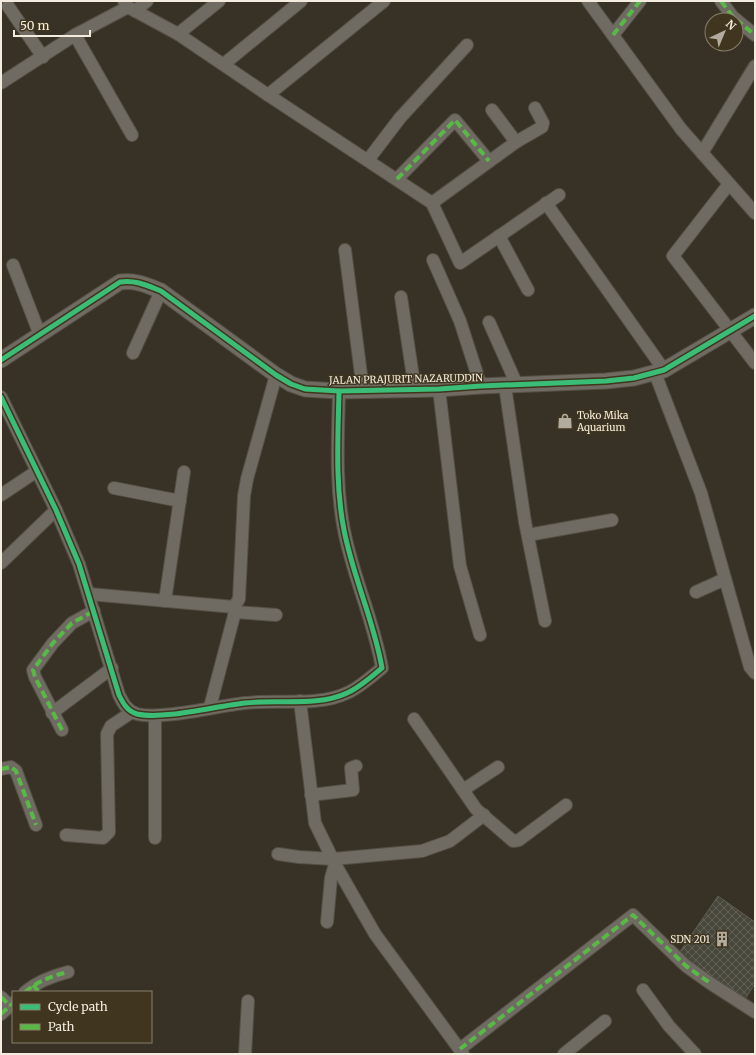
<svg xmlns="http://www.w3.org/2000/svg" width="756" height="1055" font-family="Merriweather,serif">
<defs>
<pattern id="building-cross-hatch" width="8" height="8" patternUnits="userSpaceOnUse"><rect width="8" height="8" fill="#48473c"/><path d="M0 0l8 8M0 8l8-8" fill="none" stroke="#636258"/></pattern>
</defs>
<rect width="100%" height="100%" fill="#383226"/>
<!-- building -->
<path fill="url(#building-cross-hatch)" stroke="#5d5b51" d="M 718,896 L 755,922 L 755,984 L 743,1002 L 677,956 Z"/>
<g fill="none" stroke-linecap="round" stroke-linejoin="round">
<defs>
<g id="minor">
<path d="M 588,1 L 681,129 L 755,213"/>
<path d="M 721,1 L 733,17 L 755,35"/>
<path d="M 8,6 L 43,57"/>
<path d="M 128,7 L 178,34 L 268,95 L 432,203 L 460,263 L 559,195"/>
<path d="M 135,11 L 147,1"/>
<path d="M 178,34 L 219,1"/>
<path d="M 75,35 L 132,135"/>
<path d="M 613,35 L 640,1"/>
<path d="M 224,64 L 301,1"/>
<path d="M 1,83 L 75,35 L 128,7 L 124,1"/>
<path d="M 268,95 L 384,1"/>
<path d="M 492,110 L 516,142"/>
<path d="M 702,153 L 755,66"/>
<path d="M 368,160 L 400,118 L 467,45"/>
<path d="M 397,179 L 455,120 L 489,161"/>
<path d="M 729,184 L 673,256 L 755,363"/>
<path d="M 432,203 L 516,142 L 542,127 L 543,123 L 535,108"/>
<path d="M 546,203 L 664,370"/>
<path d="M 499,236 L 528,290"/>
<path d="M 345,250 L 363,390"/>
<path d="M 433,260 L 460,321 L 481,386"/>
<path d="M 13,265 L 40,335"/>
<path d="M 401,297 L 415,390"/>
<path d="M 489,322 L 517,385"/>
<path d="M 133,353 L 161,291"/>
<path d="M 655,373 L 701,493 L 750,667 L 755,673"/>
<path d="M 505,386 L 525,522 L 545,621"/>
<path d="M 439,389 L 460,566 L 480,635"/>
<path d="M 1,397 L 56,510 L 79,564 L 119,695 C 123,703 127,711 137,714 C 163,720 216,706 245,703 C 277,699 318,707 347,693 C 359,688 372,676 382,668 C 374,621 353,577 344,530 C 335,484 338,438 339,391"/>
<path d="M 114,488 L 180,501"/>
<path d="M 1,495 L 37,471"/>
<path d="M 528,535 L 612,520"/>
<path d="M 1,563 L 56,510"/>
<path d="M 696,592 L 725,579"/>
<path d="M 89,594 L 234,607 L 239,599 L 244,496 L 247,479 L 276,375"/>
<path d="M 165,601 L 184,472"/>
<path d="M 235,612 L 276,615"/>
<path d="M 300,701 L 315,823 L 335,864 L 375,934 L 463,1054"/>
<path d="M 210,707 L 235,612 L 234,607"/>
<path d="M 52,713 L 112,668"/>
<path d="M 414,719 L 476,809 L 513,841 L 519,840 L 566,805"/>
<path d="M 62,730 L 35,677 L 33,670 L 53,643 L 72,623 L 94,611"/>
<path d="M 1,769 L 11,767 L 16,771 L 36,825"/>
<path d="M 463,790 L 498,767"/>
<path d="M 311,795 L 353,790 L 351,768 L 356,766"/>
<path d="M 66,835 L 103,838 L 109,832 L 107,734 L 111,726 L 132,712"/>
<path d="M 155,838 L 155,716"/>
<path d="M 278,854 L 299,857 L 333,859 L 422,851 L 450,841 L 484,815"/>
<path d="M 327,922 L 331,878 L 335,864"/>
<path d="M 643,990 L 669,1026 L 695,1054"/>
<path d="M 25,992 C 38,981 52,976 68,972"/>
<path d="M 1,997 L 10,1006"/>
<path d="M 1,1014 L 13,1003"/>
<path d="M 460,1049 L 633,915 L 686,966 L 710,983 L 755,1012"/>
<path d="M 245,1054 L 248,1001"/>
<path d="M 564,1054 L 605,1021"/>
</g>
<path id="tertiary" d="M 1,360 L 120,282 C 136,280 146,285 161,291 L 276,375 L 291,384 L 305,389 L 339,391 L 439,389 L 481,386 L 606,381 L 634,378 L 664,370 L 755,316"/>
</defs>
<!-- minor casing -->
<use href="#minor" stroke="#555045" stroke-width="14"/>
<!-- tertiary casing -->
<use href="#tertiary" stroke="#555045" stroke-width="17"/>
<!-- minor -->
<use href="#minor" stroke="#706b62" stroke-width="12"/>
<!-- tertiary -->
<use href="#tertiary" stroke="#706b62" stroke-width="15"/>
<!-- quiet -->
<g stroke="#58b947" stroke-width="4" stroke-dasharray="8 4" stroke-linecap="butt">
<path d="M 721,1 L 733,17 L 755,35"/>
<path d="M 613,35 L 640,1"/>
<path d="M 397,179 L 455,120 L 489,161"/>
<path d="M 62,730 L 35,677 L 33,670 L 53,643 L 72,623 L 94,611"/>
<path d="M 1,769 L 11,767 L 16,771 L 36,825"/>
<path d="M 33,985 L 39,992"/>
<path d="M 25,992 C 38,981 52,976 68,972"/>
<path d="M 1,997 L 10,1006"/>
<path d="M 1,1014 L 13,1003"/>
<path d="M 460,1049 L 633,915 L 686,966 L 710,983"/>
</g>
<defs>
<g id="cycleway">
<path d="M 1,360 L 120,282 C 136,280 146,285 161,291 L 276,375 L 291,384 L 305,389 L 339,391 L 439,389 L 481,386 L 606,381 L 634,378 L 664,370 L 755,316"/>
<path d="M 1,397 L 56,510 L 79,564 L 119,695 C 123,703 127,711 137,714 C 163,720 216,706 245,703 C 277,699 318,707 347,693 C 359,688 372,676 382,668 C 374,621 353,577 344,530 C 335,484 338,438 339,391"/>
</g>
</defs>
<!-- cycleway casing -->
<use href="#cycleway" stroke="#40351e" stroke-width="8"/>
<!-- cycleway -->
<use href="#cycleway" stroke="#3abd76" stroke-width="5"/>
</g>
<!-- icons -->
<defs>
<symbol id="shop-bare" viewBox="-9 -9 18 18"><path d="M-5-2.5h2.3a2.7 3.5 0 0 1 5.4 0H5L5.5 6h-11ZM-1.5-2.5h3a1.5 2.3 0 0 0-3 0Z" fill="#b2ab9e" stroke="#40351e" stroke-width="2.5" paint-order="stroke"/></symbol>
<symbol id="building-bare" viewBox="-9 -9 18 18"><path d="M-4-6H4V6H1V3H-1V6H-4ZM-2.5-4.3h1.7v1.8h-1.7ZM.8-4.3h1.7v1.8H.8ZM-2.5-1h1.7V.8h-1.7ZM.8-1h1.7V.8H.8Z" fill="#b2ab9e" stroke="#40351e" stroke-width="2.5" paint-order="stroke"/></symbol>
</defs>
<g fill-rule="evenodd">
<use href="#shop-bare" x="554" y="410" width="22" height="22"/>
<use href="#building-bare" x="711" y="928" width="22" height="22"/>
</g>
<g text-anchor="middle" dominant-baseline="central" stroke-width="3" stroke-linejoin="round" paint-order="stroke">
<!-- street labels -->
<g font-size="10" fill="#f3ecde" stroke="#40351e">
<text transform="translate(406 379) rotate(-1)">JALAN PRAJURIT NAZARUDDIN</text>
</g>
<!-- poi labels -->
<g font-size="10" fill="#f3ecde" stroke="#40351e" text-anchor="start">
<text x="577" y="415">Toko Mika<tspan x="577" dy="12">Aquarium</tspan></text>
<text x="710" y="939" text-anchor="end">SDN 201</text>
</g>
</g>
<!-- border -->
<rect width="756" height="1055" fill="none" stroke="#f3ecde" stroke-width="4"/>
<!-- legend -->
<rect x="12" y="991" width="140" height="52" fill="#40351e" stroke="#887e6b"/>
<rect x="20" y="1004" width="20" height="6" fill="#3abd76" stroke="#887e6b"/>
<text x="48" y="1011" font-size="12" fill="#f3ecde">Cycle path</text>
<rect x="20" y="1024" width="20" height="6" fill="#58b947" stroke="#887e6b"/>
<text x="48" y="1031" font-size="12" fill="#f3ecde">Path</text>
<!-- north arrow -->
<g transform="translate(724 32) rotate(44)"><circle r="19" fill="#40351e" stroke="#887e6b"/>
<path d="M0-3L7 15L0 10L-7 15Z" fill="#b2ab9e"/>
<text y="-6" font-size="11" font-weight="bold" text-anchor="middle" fill="#f3ecde">N</text>
</g>
<!-- scale -->
<path d="M14 30v6h76v-6" fill="none" stroke="#f3ecde" stroke-width="2"/>
<text x="20" y="30" font-size="12" fill="#f3ecde" stroke="#40351e" stroke-width="3" paint-order="stroke">50 m</text>
</svg>
